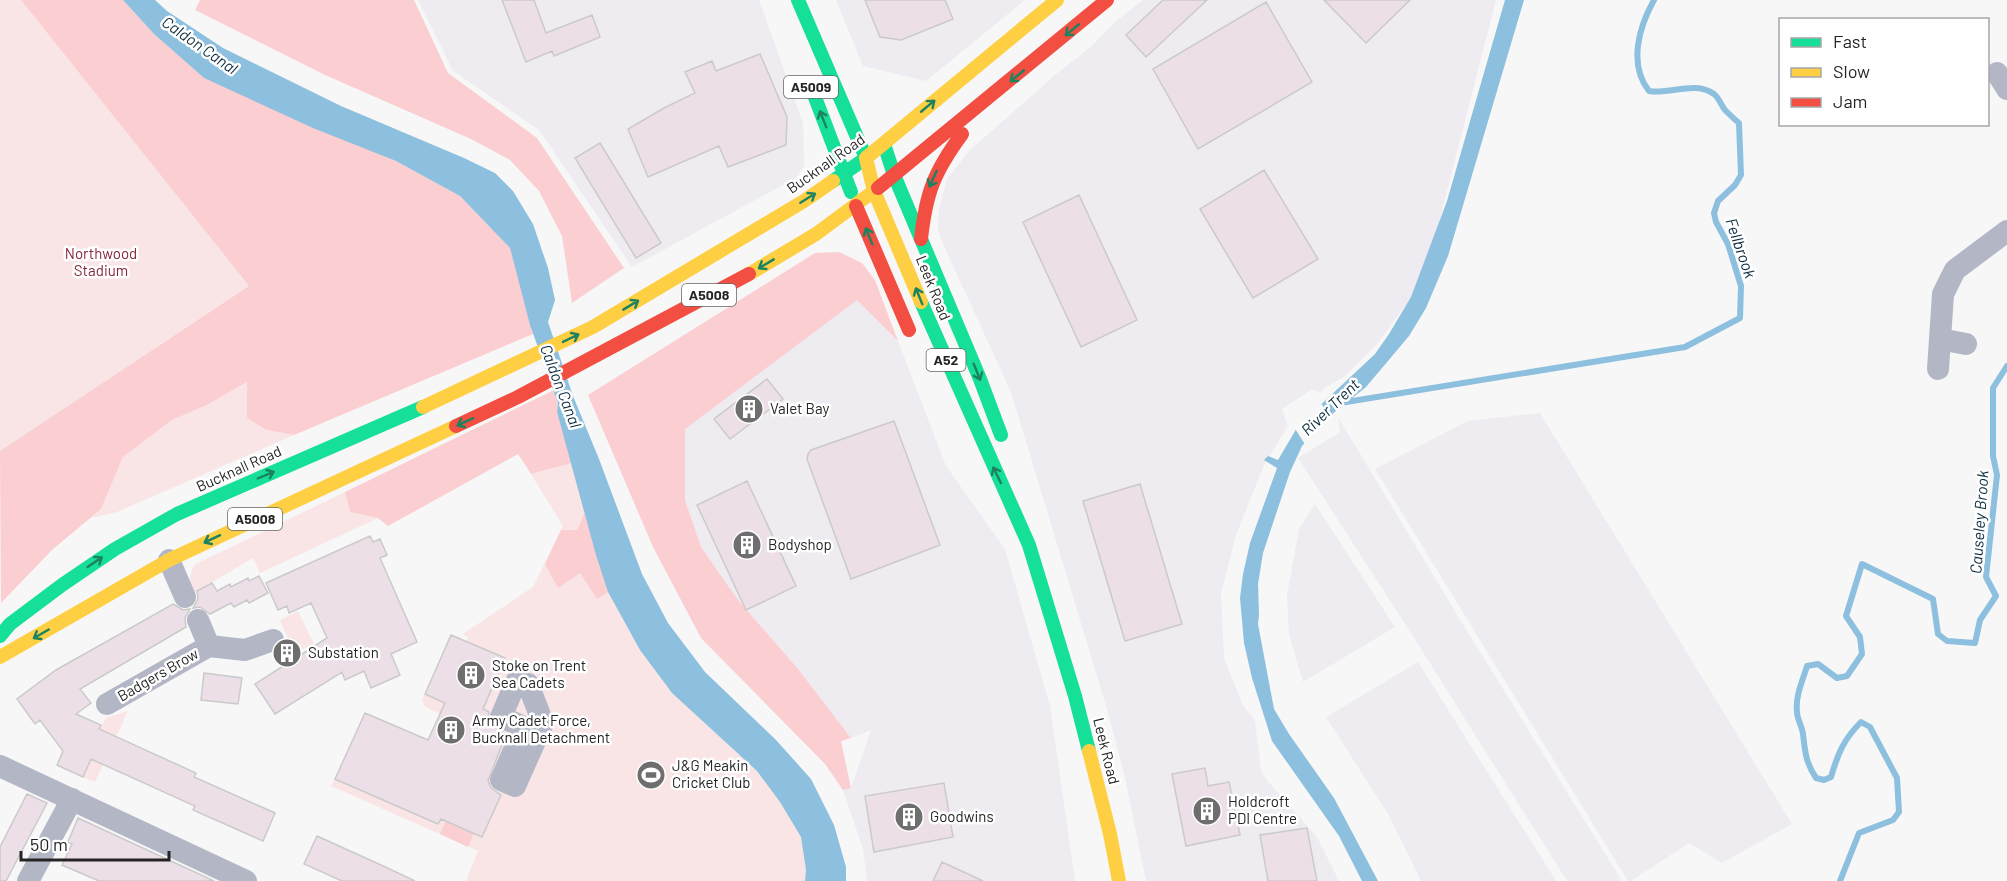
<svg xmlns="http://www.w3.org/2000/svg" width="2007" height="881" font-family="Barlow,sans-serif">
<rect width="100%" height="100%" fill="#f7f7f7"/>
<path fill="#eeebf1" d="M418,0h341l44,123 1,43 -8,12 -164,89 -93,-137 -86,-59z
M836,0h189l-99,81 -63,-15z
M1143,0h353l-58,226 -27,72 -35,47 -31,31 -21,12 -4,5 -8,-4 -30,20 6,17 -24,39 -28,70 -15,59 3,64 19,47 12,16 6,50 6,9 50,57 22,44h-193l-21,-103 -18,-69 -96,-317 -68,-148 -5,-14 1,-21 8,-30 22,-28 86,-76 37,-29 22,-23z
M857,299l41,42 48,125 59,83 45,157 25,175h-208l-4,-32 -20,-59 8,-2 20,-58 -20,8 -53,-69 -60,-69 -37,-53 -16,-47v-72z
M1540,413l252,411 -70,39 -33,-20 -58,38h-3l-253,-412 93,-48z
M1338,417l121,201 163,263h-55l-149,-237 -120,-186 42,-26z
M1315,504l80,123 -92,55 -14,-47 -2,-40 12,-66z
M1418,662l138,219h-135l-33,-67 -62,-97z"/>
<path fill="#f9e4e6" d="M0,0h21l228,286 -249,165z
M248,382l19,48 27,5 -177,77 -26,6 10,-9 22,-52 49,-37 35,-15z
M572,463l24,92 12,37 32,58 32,43 85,78 23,31 21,35 5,33 -1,11h-339l12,-30 -147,-65 4,-7 104,45 28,-66 4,-30 -46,-21 -3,-7 3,-6 55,23 24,-59 -38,-16 2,-4 -5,-4 70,-47 30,-61 -32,-52z
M345,492l5,20 28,6 -118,55 -7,-15 -63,37v-18l4,-12z
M298,611l16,33 -20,9 -14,-33z
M128,711l-33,71 -12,-5 9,-31 14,-28z"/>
<path fill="#fbced2" d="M21,0h102l31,34 50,44 192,83 64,35 50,52 23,86 -239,101 -27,-5 -20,-12v-36l-40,23 -35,15 -49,37 -22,52 -49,41 -51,53 -1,-152 249,-165z
M200,0h214l34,73 89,65 87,130 -52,35 -10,-67 -23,-45 -29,-31 -39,-21 -146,-64 -130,-65z
M839,252l23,11 13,17 23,61 -41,-41 -172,129v71l16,47 37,53 60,69 53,69 -10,3 10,47 -8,2 -18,-26 -124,-126 -48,-91 -65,-152 227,-142z
M554,390l4,13 -1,9 15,51 -41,11 -13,-20 -130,72 -10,-8 -28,-6 -5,-20z
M585,513l23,79 -11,7 -17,-26 -22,15 -13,-24 16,-34h16z
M479,747l-5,86 -6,14 -28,-13z"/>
<path fill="#8dbfde" d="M123,0h32l12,11 56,37 118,58 123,52 31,15 18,18 20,33 15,44 7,32 -7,22 25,74 26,63 43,115 26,49 37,49 71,68 35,39 23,46 12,42v14h-41l1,-11 -5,-33 -21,-35 -23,-31 -85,-78 -32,-43 -32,-58 -12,-37 -39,-143 1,-9 -28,-78 -20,-77 -50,-52 -64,-35 -83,-33 -109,-50 -50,-44z
M1505,0h19l-76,256 -22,52 -17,28 -43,51 -40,32 -24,27 -12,26 -27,81 -5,31 1,31 -1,9 16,85 15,25 45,64 44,83h-16l-23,-45 -67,-95 -20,-63 -8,-35 -4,-45 3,-24 7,-31 27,-75 -13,-8 4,-4 10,4 20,-34 77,-72 14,-20 22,-37 36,-96z"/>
<path fill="#f7f7f7" d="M1319,400l12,19 -25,27 -12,-19z"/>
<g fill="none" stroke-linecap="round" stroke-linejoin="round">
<path stroke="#8dbfde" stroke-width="6" d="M1340,403l345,-56 55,-29 1,-32 -13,-42 -12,-22 -2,-9 4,-12 17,-16 6,-10 -2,-52c-5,-4 -10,-9 -14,-13 -4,-5 -6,-12 -11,-16 -19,-14 -44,1 -65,-3 -21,-27 -10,-64 5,-91
M1840,881l19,-48 34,-13 6,-8 -2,-34 -27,-51 -9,-5c-17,17 -23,31 -30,55l-7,3 -8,-2c-10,-15 -11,-26 -13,-44 -1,-8 -6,-15 -6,-22 -2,-16 6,-32 10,-46l11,-2 19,14 10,-2 15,-22 -2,-17 -14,-21 16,-52 71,35 5,35 9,7 28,2 5,-23 16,-24 -10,-19 11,-102 -4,-19v-68l14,-22"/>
</g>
<path fill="#eddfe8" stroke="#cbcacb" stroke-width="1.5" d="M502,0h32l12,33 46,-18 8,22 -46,19 -2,-5 -26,11z
M865,0h80l8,19 -52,21 -21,-3z
M1163,0h44l-61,57 -20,-22z
M1324,0h86l-44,43z
M1266,2l46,80 -114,67 -45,-80z
M760,54l27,63 -1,28 -58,22 -9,-21 -71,31 -20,-48 36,-21 31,-15 -10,-21 27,-11 4,10z
M600,143l61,100 -25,15 -61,-100z
M1264,170l54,89 -65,39 -53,-89z
M1079,195l58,125 -56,27 -58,-125z
M767,379l16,20 -53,40 -16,-20z
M894,421l46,124 -89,34 -44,-120 1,-5 3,-4z
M747,481l49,105 -50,24 -49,-105z
M1140,484l42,140 -57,17 -42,-140z
M370,536l3,6 7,-3 7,16 -7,3 37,84 -26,12 9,21 -29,13 -7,-17 -19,9 -3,-8 -67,42 -20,-30 72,-46 -16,-35 -22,10 -2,-7 -9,4 -12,-27z
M259,576l9,17 -19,10 -2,-3 -13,7 -3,-4 -21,11 -10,-7 -7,1 5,-9 -1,-8 15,-8 5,8 13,-7 1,3 17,-9 1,3z
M173,604l10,6 7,-1 -5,9 1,9 -106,62 11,14 -15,11 25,11 -2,4 97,44 -2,4 81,36 -12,28 -70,-31 2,-4 -104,-47 -8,18 -26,-12 6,-14 -23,-31 -5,4 -18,-25 39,-29z
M451,635l54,23 -22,51 6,3 -1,7 3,6 15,9 -18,47 3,7 10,7 -19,42 -41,-18 -3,5 -103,-45 30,-66 63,27 17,-37 -20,-9z
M204,673l38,5 -4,26 -37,-4z
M1205,768l3,18 21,-4 11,53 -54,11 -14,-72z
M944,783l9,54 -79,15 -9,-56z
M27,794l20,9 -41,78h-6v-34z
M78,818l136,63h-115l-37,-16 10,-21 -4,-2z
M1307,828l10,53h-49l-8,-46z
M317,836l64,29 34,16h-73l-38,-17z
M942,862l41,19h-50z"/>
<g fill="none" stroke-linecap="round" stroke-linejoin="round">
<path stroke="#b3b7c5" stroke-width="22" d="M1997,73l10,16
M1940,339l26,5
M1938,369l5,-75 12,-24 52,-39
M169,560l16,37
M198,620l11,26
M516,682l12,2 15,39 -28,63 -14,-6 23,-53 -23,-10z
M107,704l102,-58 36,4 28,-10
M0,766l246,115
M28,881l44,-82"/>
<path stroke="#16e098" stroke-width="14" d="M798,0l68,158 -33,23
M813,92l38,100
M884,144l10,31 86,204 21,56
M921,302l108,243 46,151 14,55
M0,636l10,-12 52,-39 53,-36 62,-35 246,-107"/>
<path stroke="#ffcf43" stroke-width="14" d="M749,274l67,-40 58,-43
M921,302l-47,-111 -8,-33 191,-158
M423,407l170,-80 211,-126 29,-20
M0,657l169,-97 287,-134
M1089,751l21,83 9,47"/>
<path stroke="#f24e42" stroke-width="14" d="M878,188l229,-188
M856,206l53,124
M921,239c5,-46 13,-67 41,-105
M456,426l62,-29 231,-123"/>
</g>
<defs><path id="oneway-shaft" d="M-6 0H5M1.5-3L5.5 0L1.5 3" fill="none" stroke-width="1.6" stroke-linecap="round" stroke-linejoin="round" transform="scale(1.5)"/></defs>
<g stroke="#1d825e">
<use href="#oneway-shaft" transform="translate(1072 30) rotate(140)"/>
<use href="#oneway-shaft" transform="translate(1017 76) rotate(140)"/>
<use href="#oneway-shaft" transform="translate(928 106) rotate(-40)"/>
<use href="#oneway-shaft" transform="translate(823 119) rotate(-112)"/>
<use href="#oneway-shaft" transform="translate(933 179) rotate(114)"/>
<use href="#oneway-shaft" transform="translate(808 198) rotate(-32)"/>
<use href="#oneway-shaft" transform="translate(869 236) rotate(-112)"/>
<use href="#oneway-shaft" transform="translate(766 264) rotate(149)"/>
<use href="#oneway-shaft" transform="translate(919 296) rotate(-112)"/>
<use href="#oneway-shaft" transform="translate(631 305) rotate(-31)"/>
<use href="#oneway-shaft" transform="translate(571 338) rotate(-26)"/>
<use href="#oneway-shaft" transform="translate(977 372) rotate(68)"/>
<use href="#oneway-shaft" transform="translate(465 422) rotate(155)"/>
<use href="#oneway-shaft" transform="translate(266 475) rotate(-23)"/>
<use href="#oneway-shaft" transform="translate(997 475) rotate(-116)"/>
<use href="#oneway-shaft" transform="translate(212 539) rotate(155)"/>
<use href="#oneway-shaft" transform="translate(95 562) rotate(-34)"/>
<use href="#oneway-shaft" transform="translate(41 634) rotate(150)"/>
</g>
<defs>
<g id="building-disc" transform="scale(1.5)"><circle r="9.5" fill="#6e6e6e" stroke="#fff"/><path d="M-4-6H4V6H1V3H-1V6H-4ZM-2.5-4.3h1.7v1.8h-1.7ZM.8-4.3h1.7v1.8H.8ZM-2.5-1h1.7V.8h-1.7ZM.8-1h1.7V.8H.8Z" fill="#fff"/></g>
<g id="stadium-disc" transform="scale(1.5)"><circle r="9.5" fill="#6e6e6e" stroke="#fff"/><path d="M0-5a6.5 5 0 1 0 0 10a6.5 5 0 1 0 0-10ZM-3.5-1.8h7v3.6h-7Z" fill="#fff"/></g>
</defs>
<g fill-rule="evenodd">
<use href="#building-disc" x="749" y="409"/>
<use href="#building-disc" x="747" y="545"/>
<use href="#building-disc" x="287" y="653"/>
<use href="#building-disc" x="471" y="675"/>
<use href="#building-disc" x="451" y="730"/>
<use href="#stadium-disc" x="651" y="775"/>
<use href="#building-disc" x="1207" y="811"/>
<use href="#building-disc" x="909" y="817"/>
</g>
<g text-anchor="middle" stroke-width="5" stroke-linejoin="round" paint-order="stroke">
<g fill="#fff" stroke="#666" stroke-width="1.5">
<rect x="784" y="76" width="54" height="22" rx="4.5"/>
<rect x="682" y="284" width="54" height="22" rx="4.5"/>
<rect x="926.5" y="349" width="39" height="22" rx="4.5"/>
<rect x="228" y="508" width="54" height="22" rx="4.5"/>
</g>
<g font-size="14" font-weight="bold" fill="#242425">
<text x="811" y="92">A5009</text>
<text x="709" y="300">A5008</text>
<text x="946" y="365">A52</text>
<text x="255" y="524">A5008</text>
</g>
<g font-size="15" fill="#242425" stroke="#fff">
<text transform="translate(826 164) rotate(-35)" y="5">Bucknall Road</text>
<text transform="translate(933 288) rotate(68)" y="5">Leek Road</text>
<text transform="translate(239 469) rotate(-24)" y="5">Bucknall Road</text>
<text transform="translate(158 675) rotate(-30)" y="5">Badgers Brow</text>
<text transform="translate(1106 751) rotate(76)" y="5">Leek Road</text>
</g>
<g font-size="15" fill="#852739" stroke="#fff">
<text x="101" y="259">Northwood<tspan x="101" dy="17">Stadium</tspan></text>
</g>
<g font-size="15" fill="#242425" stroke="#fff" text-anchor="start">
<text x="770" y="414">Valet Bay</text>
<text x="768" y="550">Bodyshop</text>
<text x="308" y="658">Substation</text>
<text x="492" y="671">Stoke on Trent<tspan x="492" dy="17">Sea Cadets</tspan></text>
<text x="472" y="726">Army Cadet Force,<tspan x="472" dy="17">Bucknall Detachment</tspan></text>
<text x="672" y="771">J&amp;G Meakin<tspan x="672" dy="17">Cricket Club</tspan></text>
<text x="1228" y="807">Holdcroft<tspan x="1228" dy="17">PDI Centre</tspan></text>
<text x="930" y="822">Goodwins</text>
</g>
<g font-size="16" font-style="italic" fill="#0e2e41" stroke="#fff">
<text transform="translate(200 45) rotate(35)" y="6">Caldon Canal</text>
<text transform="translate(1741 248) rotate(71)" y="6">Fellbrook</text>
<text transform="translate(561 386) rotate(69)" y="6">Caldon Canal</text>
<text transform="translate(1330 407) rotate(-44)" y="6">River Trent</text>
<text transform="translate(1979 522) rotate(-86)" y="6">Causeley Brook</text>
</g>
</g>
<rect x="1779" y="18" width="210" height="108" fill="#ffffff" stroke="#a7a7a8" stroke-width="1.5"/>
<rect x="1791" y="38" width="30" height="9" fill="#16e098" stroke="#a7a7a8" stroke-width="1.5"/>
<text x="1833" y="48" font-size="18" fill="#242425">Fast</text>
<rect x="1791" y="68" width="30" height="9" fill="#ffcf43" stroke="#a7a7a8" stroke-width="1.5"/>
<text x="1833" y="78" font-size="18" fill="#242425">Slow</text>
<rect x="1791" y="98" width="30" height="9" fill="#f24e42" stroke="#a7a7a8" stroke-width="1.5"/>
<text x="1833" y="108" font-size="18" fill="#242425">Jam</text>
<path d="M21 851v9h148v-9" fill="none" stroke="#242425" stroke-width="3"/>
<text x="30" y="851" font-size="18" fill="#242425" stroke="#ffffff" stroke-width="4.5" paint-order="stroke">50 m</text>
</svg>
